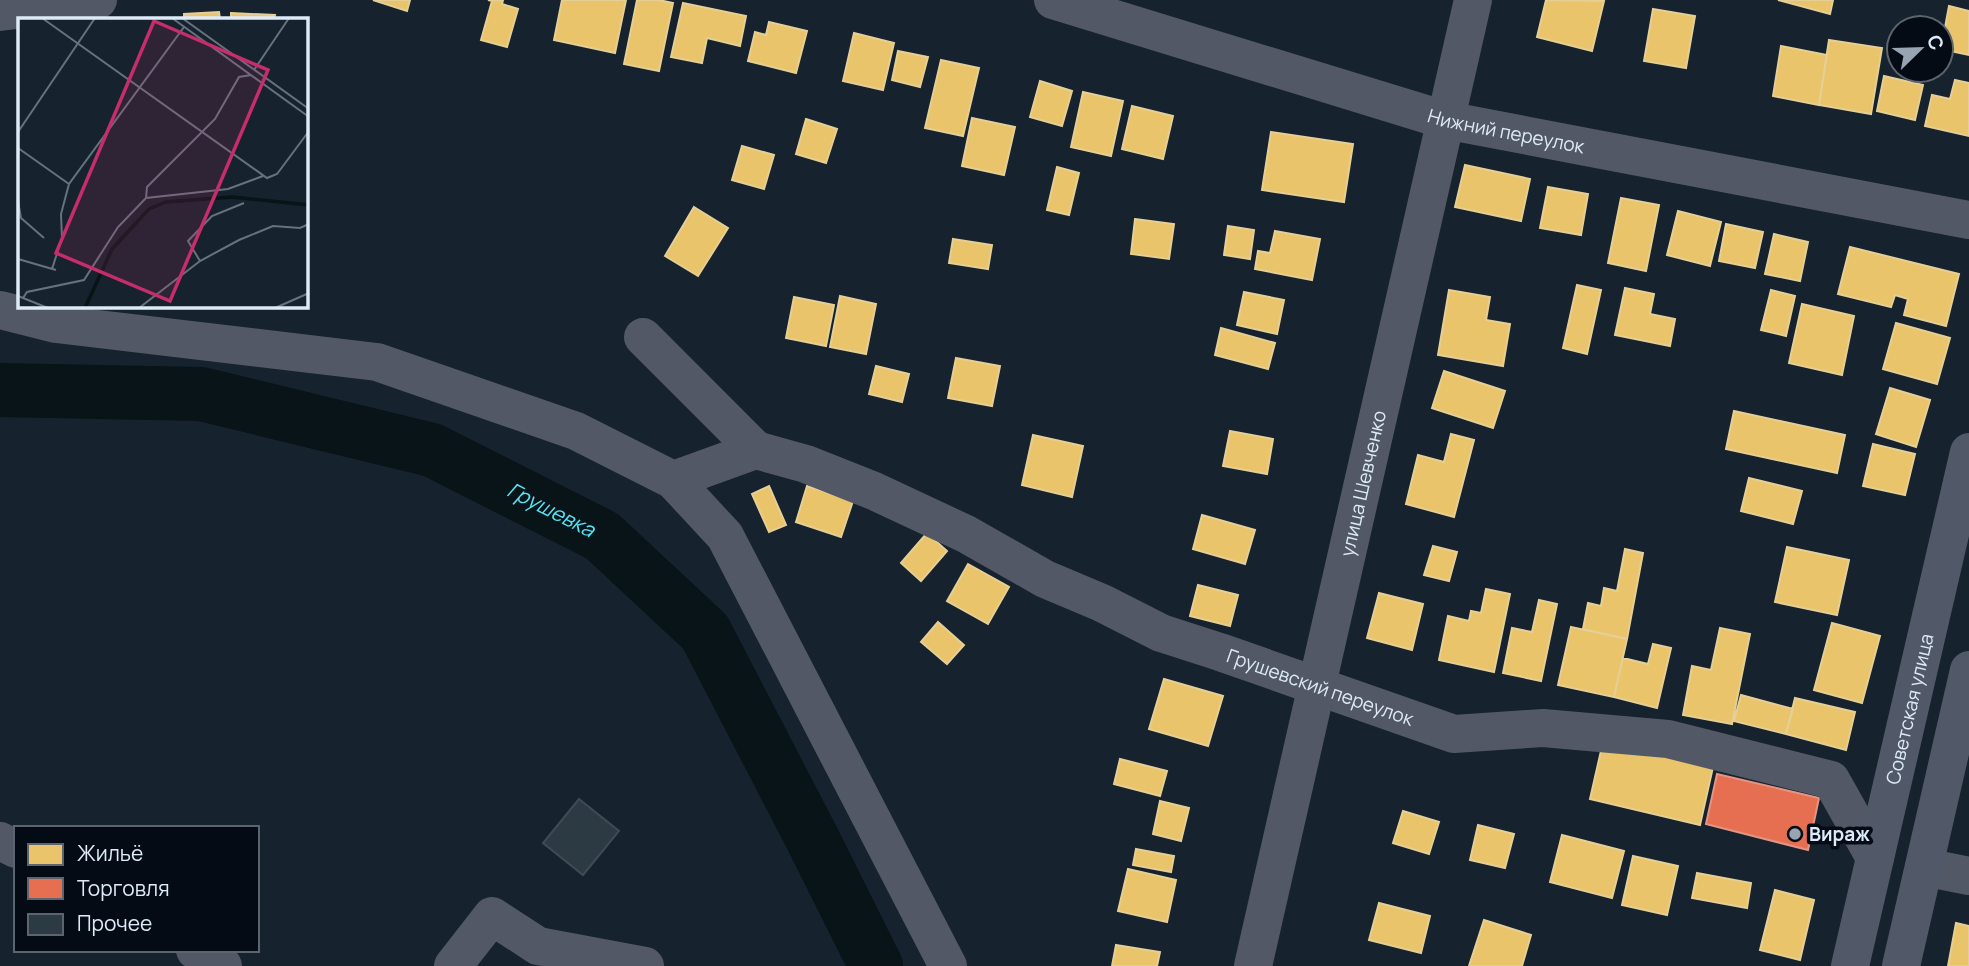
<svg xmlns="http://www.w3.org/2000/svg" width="1969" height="966" font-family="Manrope,sans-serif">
<rect width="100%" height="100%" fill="#16222d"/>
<path fill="#e9c46a" stroke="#e5cf95" stroke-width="2" d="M373,0h37l-3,11z
M488,0h15l-1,4 16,5 -11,38 -26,-7 11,-39z
M562,0h64l-11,53 -61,-13z
M637,0h22l14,3 -14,68 -35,-7z
M1546,0l58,1 -12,50 -55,-14z
M1778,0h55l-3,14z
M683,3l63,13 -6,30 -33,-8 -5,25 -31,-6z
M1949,6l20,5v44l-28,-6z
M1653,9l42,7 -9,52 -42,-7z
M219,12l1,7h-36v-5z
M231,13l44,2 -1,4h-43z
M769,22l38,9 -11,42 -48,-12 7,-29 11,3z
M854,33l40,10 -11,47 -40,-9z
M1829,40l53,8 -11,66 -52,-9z
M1781,46l46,9 -8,50 -46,-9z
M898,51l30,6 -8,30 -28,-7z
M941,60l38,8 -16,68 -38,-8z
M1884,76l39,9 -8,35 -38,-9z
M1955,80l14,3v53l-44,-10 7,-31 18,4z
M1040,81l32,10 -10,35 -32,-9z
M1083,92l40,9 -12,55 -40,-9z
M1132,106l41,10 -10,43 -41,-10z
M972,118l43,9 -11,48 -42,-9z
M806,119l31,10 -11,34 -30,-9z
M1271,132l82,12 -9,58 -82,-12z
M742,146l32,9 -10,34 -32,-9z
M1465,165l65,14 -9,42 -66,-14z
M1057,167l22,6 -10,42 -22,-5z
M1548,187l40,7 -7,41 -41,-7z
M1621,198l38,7 -13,66 -38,-8z
M694,207l34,21 -30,48 -33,-20z
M1678,211l43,11 -11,44 -43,-11z
M1135,219l39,5 -5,35 -38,-5z
M1726,224l37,8 -8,36 -36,-7z
M1228,226l26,4 -4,29 -26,-4z
M1275,231l45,8 -8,41 -57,-11 3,-18 12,2z
M1774,234l34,8 -8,39 -35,-7z
M953,239l39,6 -4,24 -39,-6z
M1850,247l109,27 -13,52 -42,-11 4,-16 -13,-4 -4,12 -53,-13z
M1577,285l24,5 -14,64 -24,-6z
M1625,288l29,6 -4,20 25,5 -5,27 -55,-11z
M1449,290l41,7 -4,23 24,4 -7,42 -65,-11z
M1771,290l24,6 -9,40 -25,-6z
M1244,292l40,8 -7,34 -40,-9z
M840,296l36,8 -10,50 -36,-7z
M794,297l40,8 -8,41 -40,-8z
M1802,304l52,12 -12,59 -53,-12z
M1896,323l54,15 -13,46 -54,-15z
M1221,328l54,15 -7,26 -53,-14z
M956,358l44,8 -8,40 -44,-8z
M876,366l33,8 -7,28 -33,-8z
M1444,371l61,20 -12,37 -61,-20z
M1890,388l40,12 -14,47 -40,-13z
M1734,411l111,24 -8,38 -111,-24z
M1230,431l43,8 -6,35 -44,-8z
M1451,434l23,6 -20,77 -48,-13 12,-49 26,7z
M1033,435l50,11 -11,51 -50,-12z
M1873,444l42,10 -10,41 -42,-9z
M1749,478l53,13 -9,33 -52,-13z
M769,486l17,39 -17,7 -17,-38z
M807,486l46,15 -12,36 -45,-15z
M1202,515l53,15 -10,34 -52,-15z
M927,533l20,18 -26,30 -20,-18z
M1433,546l24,6 -8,29 -25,-6z
M1787,547l62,13 -12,55 -62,-13z
M1625,549l18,4 -16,86 -44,-10 5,-26 13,3 3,-18 13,3z
M968,564l41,23 -21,37 -41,-23z
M1198,585l40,10 -8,31 -40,-10z
M1486,589l24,5 -16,78 -55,-12 9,-44 21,5 2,-10 10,2z
M1379,593l44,11 -11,46 -45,-12z
M1539,600l18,4 -16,77 -38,-8 9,-45 20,4z
M938,622l26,23 -17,19 -26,-22z
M1832,623l48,13 -18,67 -48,-13z
M1571,627l56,12 -13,58 -56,-12z
M1720,628l30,6 -18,90 -49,-9 9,-49 19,4z
M1653,644l18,4 -14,60 -43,-11 9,-39 25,6z
M1164,679l59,17 -15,50 -59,-17z
M1741,695l52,14 -7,25 -52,-13z
M1795,698l60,14 -9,38 -60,-16z
M1603,742l110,25 -13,58 -110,-26z
M1120,759l47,12 -7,25 -46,-12z
M1160,801l29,7 -8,33 -28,-7z
M1403,811l36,11 -10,32 -36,-11z
M1478,825l36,9 -9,34 -35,-8z
M1562,835l62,16 -12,47 -62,-16z
M1136,849l38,7 -3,16 -38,-7z
M1633,856l45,10 -11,49 -45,-10z
M1128,869l48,11 -9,42 -49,-11z
M1697,873l54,10 -4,25 -55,-10z
M1775,890l39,10 -14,60 -40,-10z
M1379,903l51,13 -9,37 -52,-13z
M1484,920l47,15 -9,31h-53z
M1956,923l13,3v40h-21z
M1116,945l44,7 -3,14h-45z"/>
<path fill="#e76f51" stroke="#e49483" stroke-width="2" d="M1717,774l102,24 -11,52 -102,-26z"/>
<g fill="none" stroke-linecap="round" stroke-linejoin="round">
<path stroke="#081417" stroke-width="54" id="s1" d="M0,390l201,4 231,56 170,86 103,96 107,206 64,128"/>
</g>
<path fill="#2c3a43" stroke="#3f4b54" stroke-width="2" d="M579,799l40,32 -36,44 -40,-32z"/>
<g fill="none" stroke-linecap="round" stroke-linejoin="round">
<g stroke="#525866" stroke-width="38">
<path id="s2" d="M1053,0l392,120 524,100"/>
<path d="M0,12l98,-12"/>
<path d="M0,310l56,14 321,38 199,69 97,49 52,56 223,430"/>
<path d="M643,337l113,113"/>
<path id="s3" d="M673,480l83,-30 50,14 68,27 92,43 79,45 57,24 59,30 59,19 234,82 89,-6 125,11 163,41 44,78"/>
<path d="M0,841l16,8"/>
<path d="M1924,867l45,9"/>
<path d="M195,950l28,16"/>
<path d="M453,966l39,-50 46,30 107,20"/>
<path id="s4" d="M1253,966l220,-966"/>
</g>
<g stroke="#515969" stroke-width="38">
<path id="s5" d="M1850,966l119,-514"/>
<path d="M1901,966l68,-296"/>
</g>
</g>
<circle fill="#97a4b1" stroke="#040b14" stroke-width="2.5" cx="1795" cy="834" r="7"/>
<g text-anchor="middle" stroke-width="7" stroke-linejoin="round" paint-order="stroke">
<g font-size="19" fill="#ddeaf8" stroke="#040b14">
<text dy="7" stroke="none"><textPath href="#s2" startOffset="472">Нижний переулок</textPath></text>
<text dy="7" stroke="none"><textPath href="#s4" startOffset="495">улица Шевченко</textPath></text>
<text dy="7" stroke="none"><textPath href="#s3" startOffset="702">Грушевский переулок</textPath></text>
<text dy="7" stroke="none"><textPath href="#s5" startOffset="264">Советская улица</textPath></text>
</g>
<g font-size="19" font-weight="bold" fill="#ddeaf8" stroke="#040b14" text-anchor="start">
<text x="1809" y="841">Вираж</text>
</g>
<g font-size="21" font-style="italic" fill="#56e4f5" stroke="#040b14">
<text dy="7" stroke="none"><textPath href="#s1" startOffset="572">Грушевка</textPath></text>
</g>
</g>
<g transform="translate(18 18)">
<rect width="290" height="290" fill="#16222d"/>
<path fill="none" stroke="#081417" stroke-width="3.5" d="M67,290l27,-59 37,-40 17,-7 66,-5 77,8"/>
<path fill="none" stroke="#66727e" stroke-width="2" d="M24,0l225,160 10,-4 32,-43M154,0l137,99M164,0l127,91M236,52l35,-52M0,114l77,-114M0,130l51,36M128,180l1,-11 68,-68 24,-42 12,-2M0,183l3,17 23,20M0,241l38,11M182,243l-12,-20 24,-25 32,-13M34,251l10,-31 -1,-24 8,-30 115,-157M0,278l30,12M5,280l4,-6 57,-12 34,-53 28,-29 82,-9 35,-13M121,290l61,-47 39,-21 34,-14 27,2 9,-4M257,290l34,-15"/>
<path fill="#c52d6b" fill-opacity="0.15" stroke="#c52d6b" stroke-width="3.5" d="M136,3l114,49 -98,231 -114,-48z"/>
<rect width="290" height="290" fill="none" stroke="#ddeaf8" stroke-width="3.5"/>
</g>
<rect x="14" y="826" width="245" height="126" fill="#040b14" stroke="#5b646f" stroke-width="2"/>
<rect x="28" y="844" width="35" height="21" fill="#e9c46a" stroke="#5b646f" stroke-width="2"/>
<text x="77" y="861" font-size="21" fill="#ddeaf8">Жильё</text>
<rect x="28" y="878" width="35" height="21" fill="#e76f51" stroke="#5b646f" stroke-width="2"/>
<text x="77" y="896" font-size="21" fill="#ddeaf8">Торговля</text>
<rect x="28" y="914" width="35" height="21" fill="#2c3a43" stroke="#5b646f" stroke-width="2"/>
<text x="77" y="931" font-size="21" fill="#ddeaf8">Прочее</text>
<g transform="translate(1920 49) rotate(67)"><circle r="33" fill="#040b14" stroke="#5b646f" stroke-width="2"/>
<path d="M0-5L12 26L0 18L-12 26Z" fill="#97a4b1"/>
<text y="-10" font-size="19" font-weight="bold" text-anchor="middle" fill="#ddeaf8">С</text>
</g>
</svg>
